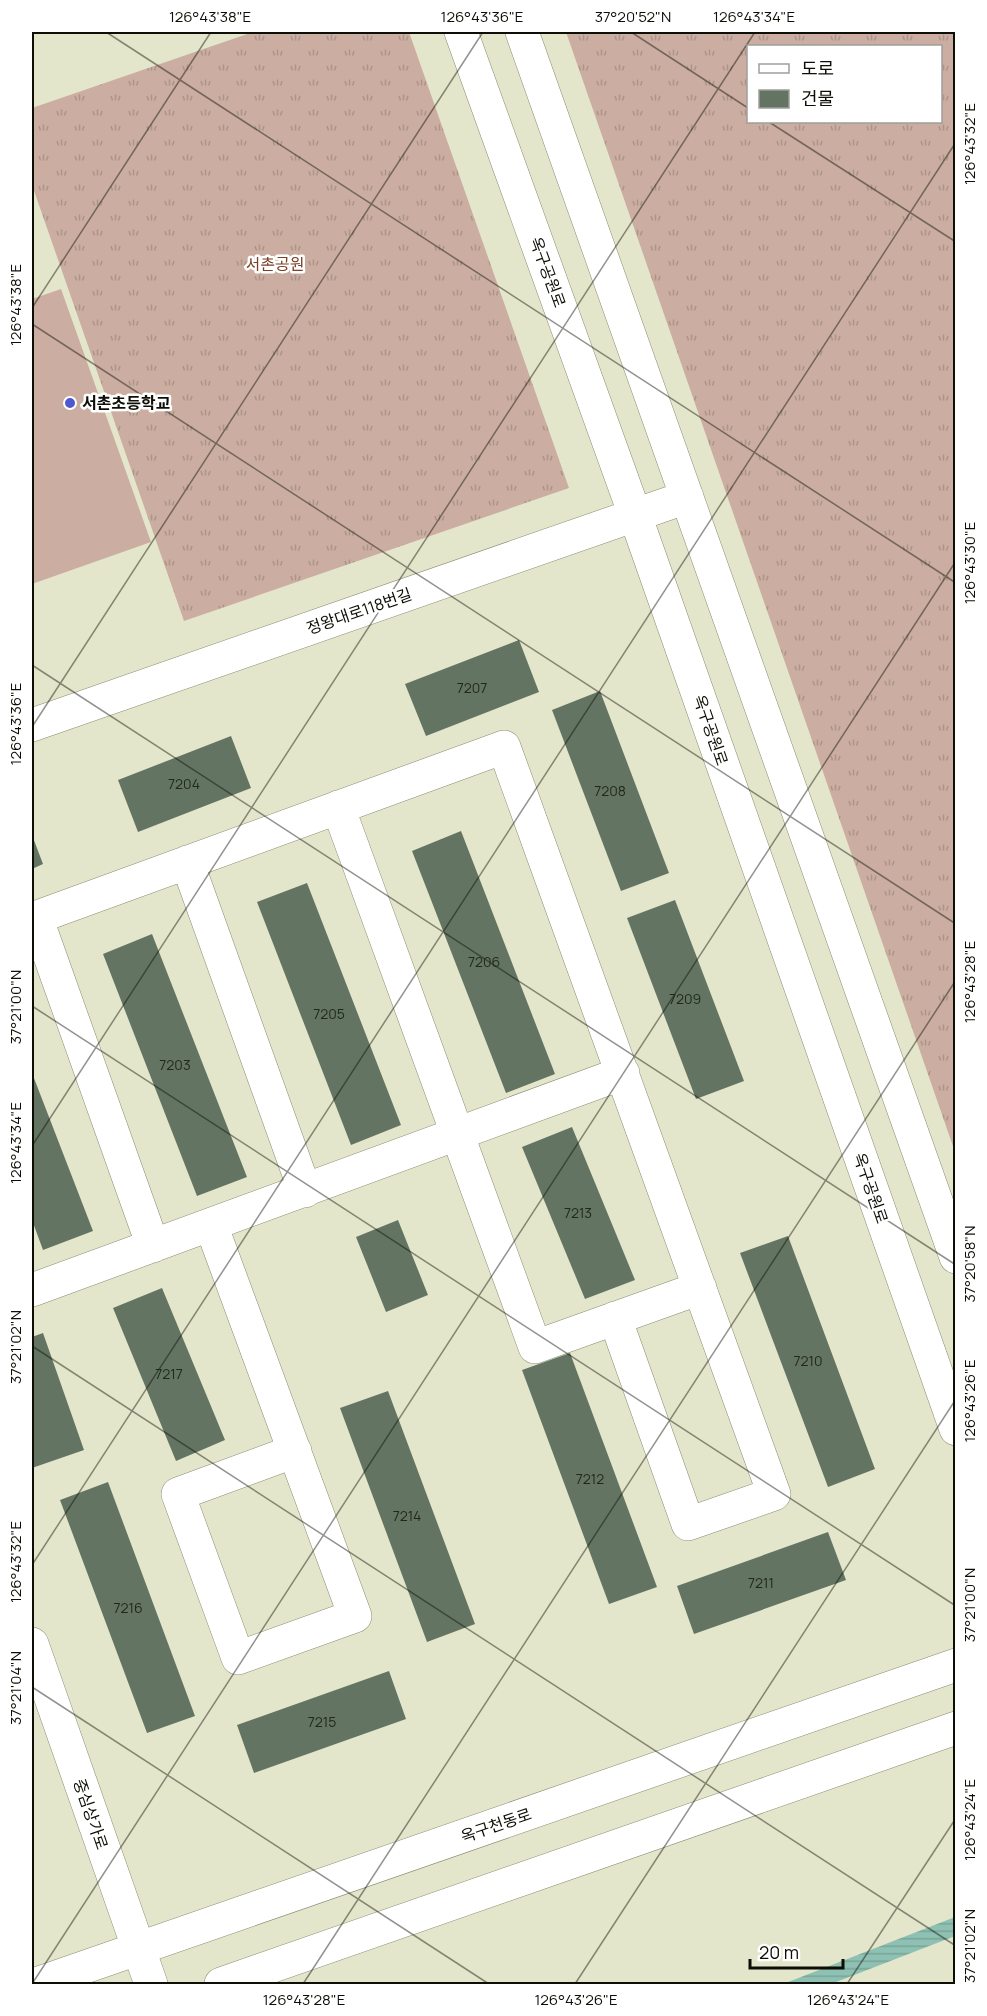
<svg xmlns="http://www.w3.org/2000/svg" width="987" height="2016" font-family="Manrope,'Noto Sans KR',sans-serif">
<defs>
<pattern id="grass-tufts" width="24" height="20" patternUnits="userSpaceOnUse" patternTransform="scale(1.5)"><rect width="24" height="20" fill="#cbaea1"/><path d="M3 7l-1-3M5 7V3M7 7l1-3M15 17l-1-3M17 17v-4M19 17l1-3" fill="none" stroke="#ad9489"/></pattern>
<pattern id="water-rules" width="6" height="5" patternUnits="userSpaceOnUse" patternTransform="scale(1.5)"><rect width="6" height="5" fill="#8ec1b3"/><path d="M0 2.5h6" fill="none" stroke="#79a598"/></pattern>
</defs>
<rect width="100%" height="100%" fill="#e4e6cb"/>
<path fill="url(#grass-tufts)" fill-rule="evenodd" d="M253,32h156l160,456 -385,133 -152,-436v-77z
M566,32h389v1120zM748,46h192v76h-192z"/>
<path fill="#cbaea1" d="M61,289l90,253 -119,42v-285z"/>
<path fill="url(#water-rules)" d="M955,1917v19l-124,48h-48z"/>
<path fill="#637562" d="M519,640l20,52 -113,44 -21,-52z
M600,691l69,182 -48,18 -69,-181z
M231,736l20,52 -113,44 -20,-52z
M461,831l94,243 -49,19 -94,-242z
M32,835l11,29 -11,5z
M307,883l94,242 -50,20 -94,-243z
M675,900l69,181 -48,18 -69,-181z
M152,934l95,243 -50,19 -94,-242z
M32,1073l61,158 -50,19 -11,-30z
M572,1127l63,153 -50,19 -63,-152z
M398,1220l30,75 -42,17 -30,-75z
M788,1236l87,233 -47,18 -88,-234z
M162,1288l63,152 -49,21 -63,-153z
M43,1333l41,117 -52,18v-131z
M570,1353l87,234 -48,17 -87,-234z
M388,1391l87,233 -48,18 -87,-234z
M108,1482l87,234 -48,17 -87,-233z
M828,1532l18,48 -152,54 -17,-48z
M389,1671l17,48 -152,54 -17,-48z"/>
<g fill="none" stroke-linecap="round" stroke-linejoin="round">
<g stroke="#8b8c73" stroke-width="34">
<path id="minor" d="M461,32l174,483 321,914
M522,32l434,1225
M32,725l655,-228
M338,807l197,540 165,-59
M187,862l118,329
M36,917l117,329
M32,919l472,-172 270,747 -86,30 -73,-206
M211,1225l144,391 -117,42 -60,-164 117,-43
M32,1290l591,-217
M32,1644l119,340
M36,1984l920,-319
M221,1984l735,-256"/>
</g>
<use href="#minor" stroke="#fff" stroke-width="33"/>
</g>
<path fill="none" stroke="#0d0e05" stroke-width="1.5" stroke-opacity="0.45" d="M106,32l850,551M631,32l117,76M769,122l187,120M32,308l179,-276M32,324l924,600M32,665l924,600M32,727l451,-695M32,1006l924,600M32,1146l723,-1114M32,1346l924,600M32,1565l924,-1423M32,1687l457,297M32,1984l924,-1423M303,1984l653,-1004M575,1984l381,-585M847,1984l109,-166"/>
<circle fill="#4e57cd" stroke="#fff" stroke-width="2" cx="70" cy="403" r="6"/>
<g text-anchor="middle" stroke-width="5" stroke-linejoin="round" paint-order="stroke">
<g font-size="14" fill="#22281c">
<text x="472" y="693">7207</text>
<text x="184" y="789">7204</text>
<text x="610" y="796">7208</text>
<text x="484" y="967">7206</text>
<text x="685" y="1004">7209</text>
<text x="329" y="1019">7205</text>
<text x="175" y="1070">7203</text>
<text x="578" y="1218">7213</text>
<text x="808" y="1366">7210</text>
<text x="169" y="1379">7217</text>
<text x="590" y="1484">7212</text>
<text x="407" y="1521">7214</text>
<text x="761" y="1588">7211</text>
<text x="128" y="1613">7216</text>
<text x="322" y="1727">7215</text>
</g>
<g font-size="16" fill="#784025" stroke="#fff">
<text x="275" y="270">서촌공원</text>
</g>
<g font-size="16" fill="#0d0e05" stroke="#fff">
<text transform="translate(548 272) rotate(70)" y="6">옥구공원로</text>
<text transform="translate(359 611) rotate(-19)" y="6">정왕대로118번길</text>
<text transform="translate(711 730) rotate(71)" y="6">옥구공원로</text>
<text transform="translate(871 1188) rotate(71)" y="6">옥구공원로</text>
<text transform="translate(91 1814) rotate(71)" y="6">중심상가로</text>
<text transform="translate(496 1825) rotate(-19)" y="6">옥구천동로</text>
</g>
<g font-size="16" font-weight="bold" fill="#0d0e05" stroke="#fff" text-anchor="start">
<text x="82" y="409">서촌초등학교</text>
</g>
</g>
<rect width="987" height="2016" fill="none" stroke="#ffffff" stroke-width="66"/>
<rect x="747" y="45" width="195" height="78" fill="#ffffff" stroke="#9e9f9b" stroke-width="1.5"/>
<rect x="759" y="64" width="30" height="9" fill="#ffffff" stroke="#9e9f9b" stroke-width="1.5"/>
<text x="801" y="75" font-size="18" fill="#0d0e05">도로</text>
<rect x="759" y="90" width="30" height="18" fill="#637562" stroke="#9e9f9b" stroke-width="1.5"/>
<text x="801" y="105" font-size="18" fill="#0d0e05">건물</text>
<path d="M750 1959v9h93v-9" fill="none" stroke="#0d0e05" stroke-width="3"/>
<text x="759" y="1959" font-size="18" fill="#0d0e05" stroke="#ffffff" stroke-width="4.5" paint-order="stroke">20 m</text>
<rect x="33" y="33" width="921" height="1950" fill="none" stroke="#0d0e05" stroke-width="2"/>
<g font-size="15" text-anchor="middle" fill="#0d0e05">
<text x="210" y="22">126°43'38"E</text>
<text x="482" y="22">126°43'36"E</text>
<text x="633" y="22">37°20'52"N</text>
<text x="754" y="22">126°43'34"E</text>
<text transform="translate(970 144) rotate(-90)" y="5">126°43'32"E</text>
<text transform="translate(16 305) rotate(-90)" y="5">126°43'38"E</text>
<text transform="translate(970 563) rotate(-90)" y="5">126°43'30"E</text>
<text transform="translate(16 724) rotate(-90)" y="5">126°43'36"E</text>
<text transform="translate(970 982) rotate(-90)" y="5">126°43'28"E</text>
<text transform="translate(16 1007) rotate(-90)" y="5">37°21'00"N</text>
<text transform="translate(16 1143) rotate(-90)" y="5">126°43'34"E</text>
<text transform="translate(970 1264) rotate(-90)" y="5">37°20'58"N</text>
<text transform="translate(16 1347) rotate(-90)" y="5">37°21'02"N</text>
<text transform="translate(970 1401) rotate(-90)" y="5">126°43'26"E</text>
<text transform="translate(16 1562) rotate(-90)" y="5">126°43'32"E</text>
<text transform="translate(970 1605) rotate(-90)" y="5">37°21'00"N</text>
<text transform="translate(16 1688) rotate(-90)" y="5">37°21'04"N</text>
<text transform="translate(970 1820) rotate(-90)" y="5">126°43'24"E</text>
<text transform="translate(970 1946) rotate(-90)" y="5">37°21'02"N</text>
<text x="304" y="2005">126°43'28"E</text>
<text x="576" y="2005">126°43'26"E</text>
<text x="848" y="2005">126°43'24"E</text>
</g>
</svg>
